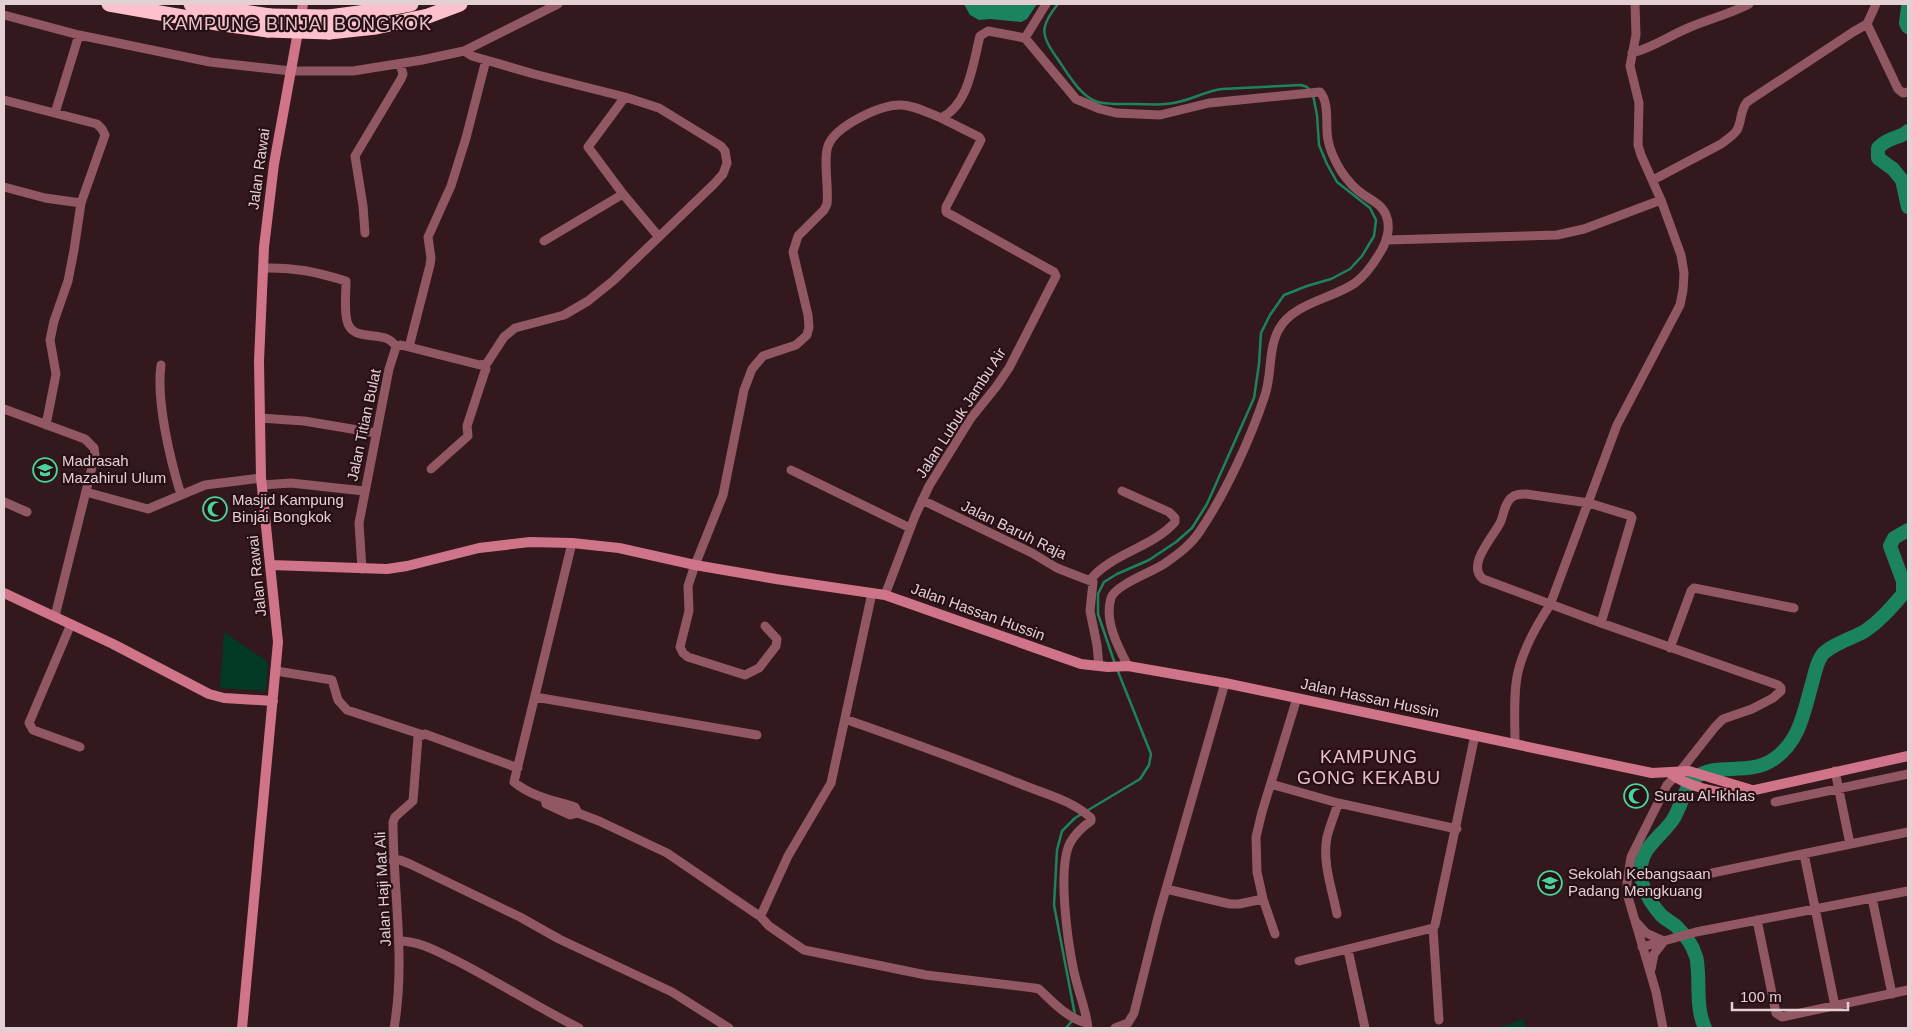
<svg xmlns="http://www.w3.org/2000/svg" width="1912" height="1032" font-family="Helvetica,sans-serif">
<rect width="100%" height="100%" fill="#33181e"/>
<path fill="#033a26" d="M224,632l44,30 -2,29 -46,-3z
M1523,1019l4,9h-30z"/>
<path fill="#1b845e" d="M964,4h73l-10,15 -6,3 -31,-3 -11,1 -9,-5z"/>
<g fill="none" stroke-linecap="round" stroke-linejoin="round">
<path stroke="#1b845e" stroke-width="2.5" d="M1058,4c-18,22 -18,31 -1,54 10,14 23,39 41,44 12,3 26,2 38,2 14,0 29,2 42,-2 15,-3 28,-11 44,-13l79,-4 6,2 3,4
M1115,664l-17,-50v-20l6,-12 13,-8 32,-14 27,-18 16,-14 15,-24 47,-106 5,-34 2,-31 9,-18 14,-20 23,-9 24,-7 19,-10 12,-13 12,-20 2,-16 -6,-12 -33,-26 -10,-18 -8,-19 -2,-30 -4,-20
M1075,1015l-21,-110 3,-55 5,-19 13,-13 65,-39 9,-14 2,-11 -34,-85
M1066,1028l7,-8"/>
<path stroke="#1b845e" stroke-width="14" d="M1908,7l-2,16 2,4
M1908,131c-8,8 -19,5 -30,17v10l15,11 9,11 6,27
M1705,1028c-8,-17 -6,-37 -7,-56 -1,-6 0,-13 -3,-18 -3,-11 -11,-20 -19,-28 -5,-4 -11,-7 -15,-11 -15,-17 -27,-40 -16,-62 7,-12 19,-21 27,-32 8,-11 13,-35 23,-43 21,-17 53,-1 79,-19 27,-19 30,-49 39,-79 2,-8 4,-18 9,-25 8,-10 31,-17 43,-24 15,-10 26,-23 38,-37v-13l-13,-35 4,-8 14,-8"/>
<path stroke="#915863" stroke-width="9" d="M4,15l75,20 131,27 81,9h62l69,-11 42,-9 94,-47
M1867,24l31,65 5,4 5,-1
M1025,38l21,-34
M1632,53c20,-5 37,-17 56,-25 21,-9 42,-14 61,-24
M625,97l-37,50 35,47 36,43
M4,100l93,24 5,5 3,6 -24,68 -7,47 -6,31 -14,40 -4,19 6,34 -10,51
M55,113l24,-78
M1653,180l68,-36c5,-4 12,-8 16,-14 5,-9 3,-20 10,-28l106,-70 14,-8 9,-20
M4,187l41,11 36,5
M365,233l-2,-27 -8,-50 46,-77 2,-5 -3,-10
M1387,240l170,-5 27,-6 77,-29
M544,241l79,-47
M263,268c32,-1 53,4 83,13 0,13 -2,28 1,40 6,24 39,6 49,26
M396,347l5,-2 79,20 7,-2 17,-26 11,-9 49,-13 24,-14 26,-21 100,-96 9,-10 4,-11 -2,-12 -4,-5 -62,-38 -34,-11 -91,-23 -62,-18 -8,-5
M409,347l21,-82 1,-7 -3,-21 23,-51 15,-48 20,-78
M161,365c-5,36 9,94 20,130
M4,409l81,30 9,9 1,7 -40,161
M260,418l44,3 72,12
M431,469l37,-33 -1,-10 17,-52 2,-5 -2,-4
M791,470l119,58
M262,485l29,-2 73,8
M86,492l62,17 57,-24 56,-7
M922,500l110,53 25,15 36,14 -3,29 7,34 2,21
M4,502l23,10
M572,543l-58,239c18,15 39,18 61,25l3,6 21,8 68,32 91,62 4,-2 26,-57 43,-73 41,-190
M362,569l-3,-46 30,-154 7,-22
M1090,580c22,-27 62,-32 85,-58v-4l-6,-6 -47,-21
M885,595l30,-79 14,-30 42,-68 25,-31 13,-19 47,-92 -2,-4 -108,-60v-5l35,-67 -2,-3 -38,-19
M1601,623l31,-105 -1,-2 -42,-13 -63,-9c-5,0 -11,0 -15,4 -7,6 -7,17 -11,25 -7,14 -34,42 -17,56l118,44 177,62 3,3v3l-8,7 -21,11 -29,10 -8,8 -34,43 -14,15 -36,72 -4,25 1,15 28,95 7,36
M71,624l-42,99 4,7 47,17
M765,626l12,13 -1,7 -17,22 -14,7 -57,-18 -5,-4 -3,-6 9,-36 -1,-25 7,-21 28,-70 21,-105 8,-21 11,-13 33,-11 11,-10 2,-8 -1,-12 -15,-63 5,-16 26,-26 3,-6c2,-16 -4,-45 1,-58 7,-20 52,-41 72,-41 14,0 28,8 41,13 28,-13 32,-55 39,-82l8,-5 37,7 51,61 24,10 16,4 44,2 49,-12 111,-11c10,11 5,34 8,48 2,11 7,21 13,31 6,9 14,18 23,24 9,6 18,10 22,20 5,12 1,26 -5,36 -7,12 -15,24 -26,32 -23,16 -62,20 -76,46 -11,19 -7,46 -14,66 -14,43 -40,99 -65,136 -9,14 -23,24 -36,33 -12,8 -49,21 -53,34 -7,23 7,49 17,68
M1670,648l21,-57 3,-3 100,20
M276,671l56,9 6,20 9,10 73,24
M535,697l222,38
M845,719c59,21 119,42 178,66 23,9 50,16 68,33v3c-9,6 -16,13 -21,22 -13,26 -2,101 4,129 4,19 12,37 14,56
M1515,743c0,-23 -2,-49 3,-71 6,-25 18,-46 32,-67l67,-180 63,-120 3,-15 1,-17 -3,-18 -20,-55 -20,-45 -3,-10 1,-42 -9,-37 6,-31 -1,-31
M1835,771l15,73
M1271,784l67,19 119,26
M545,799l1,5 24,11 8,-2
M1775,802l133,-28
M1804,854l31,152
M393,861l7,-1 10,4 110,53 39,22 113,53 57,36
M1712,873l196,-41
M1166,889l64,15h9l24,-5
M1872,898l20,96
M1337,914c-5,-25 -15,-52 -10,-77 3,-12 8,-23 11,-34
M759,915l10,11 35,24 122,25 108,13 5,1c14,13 29,30 48,34
M1757,920l19,93 6,4 126,-27
M1636,922l10,11 18,8
M1275,934l-12,-35 -6,-27 -1,-35 6,-25 35,-114
M399,941c21,0 39,11 58,20 41,21 80,46 122,67
M1642,947l54,-15 212,-41
M1348,950l17,78
M1299,961l134,-33
M1651,969l3,-15 10,-13
M1439,1020l-6,-92 2,-3 40,-190
M394,1028c12,-68 -1,-137 -1,-206l2,-5 18,-16 5,-64 7,-3 93,34
M1115,1028l13,-5 6,-10 24,-96 67,-234"/>
<path stroke="#d07589" stroke-width="10" d="M271,565l116,4 20,-3 72,-18 51,-6 42,1 47,5 76,17 81,14 109,16 196,69 27,3 20,-1 97,17 427,90 37,-2 63,19
M4,593l109,51 96,50 15,4 49,3
M1670,773c16,13 46,20 67,21l171,-38
M242,1028l36,-386 -17,-164 -2,-117 5,-114 10,-83 29,-160"/>
<path stroke="#fcc1cc" stroke-width="15" d="M109,4l114,20 45,6
M191,4l79,12
M329,17l45,-6 37,-7
M329,32l47,-5 52,-11 32,-12"/>
<path stroke="#fcc1cc" stroke-width="15" d="M270,16l59,1
M268,30l61,2"/>
</g>
<defs>
<g id="school-ring" transform="scale(1.25)"><circle r="9.5" fill="#280f15" stroke="#49d49c" stroke-width="1.5"/><path d="M0-5L7-2L0 1L-7-2ZM-4 1L0 2.5L4 1V4Q0 6-4 4Z" fill="#49d49c"/></g>
<g id="mosque-ring" transform="scale(1.25)"><circle r="9.5" fill="#280f15" stroke="#49d49c" stroke-width="1.5"/><path d="M3.5-4.9A6 6 0 1 0 3.5 4.9A5 5 0 1 1 3.5-4.9Z" fill="#49d49c"/></g>
</defs>
<g fill-rule="evenodd">
<use href="#school-ring" x="45" y="470"/>
<use href="#mosque-ring" x="215" y="509"/>
<use href="#mosque-ring" x="1636" y="796"/>
<use href="#school-ring" x="1550" y="883"/>
</g>
<g text-anchor="middle" stroke-width="4.5" stroke-linejoin="round" paint-order="stroke">
<g font-size="15" fill="#e3d0d3" stroke="#280f15">
<text transform="translate(259 169) rotate(-82)" y="5">Jalan Rawai</text>
<text transform="translate(961 413) rotate(-57)" y="5">Jalan Lubuk Jambu Air</text>
<text transform="translate(364 425) rotate(-78)" y="5">Jalan Titian Bulat</text>
<text transform="translate(1014 530) rotate(26)" y="5">Jalan Baruh Raja</text>
<text transform="translate(257 576) rotate(-96)" y="5">Jalan Rawai</text>
<text transform="translate(978 612) rotate(20)" y="5">Jalan Hassan Hussin</text>
<text transform="translate(1370 698) rotate(12)" y="5">Jalan Hassan Hussin</text>
<text transform="translate(383 889) rotate(-93)" y="5">Jalan Haji Mat Ali</text>
</g>
<g font-size="15" fill="#e3d0d3" stroke="#280f15" text-anchor="start">
<text x="62" y="466">Madrasah<tspan x="62" dy="17">Mazahirul Ulum</tspan></text>
<text x="232" y="505">Masjid Kampung<tspan x="232" dy="17">Binjai Bongkok</tspan></text>
<text x="1654" y="801">Surau Al-Ikhlas</text>
<text x="1568" y="879">Sekolah Kebangsaan<tspan x="1568" dy="17">Padang Mengkuang</tspan></text>
</g>
<g font-size="18" letter-spacing="1" fill="#e6c1c7" stroke="#280f15">
<text x="297" y="30">KAMPUNG BINJAI BONGKOK</text>
<text x="1369" y="763">KAMPUNG<tspan x="1369" dy="21">GONG KEKABU</tspan></text>
</g>
</g>
<rect width="1912" height="1032" fill="none" stroke="#e3d0d3" stroke-width="10"/>
<path d="M1732 1002v8h116v-8" fill="none" stroke="#e3d0d3" stroke-width="2.5"/>
<text x="1740" y="1002" font-size="15" fill="#e3d0d3" stroke="#280f15" stroke-width="4" paint-order="stroke">100 m</text>
</svg>
